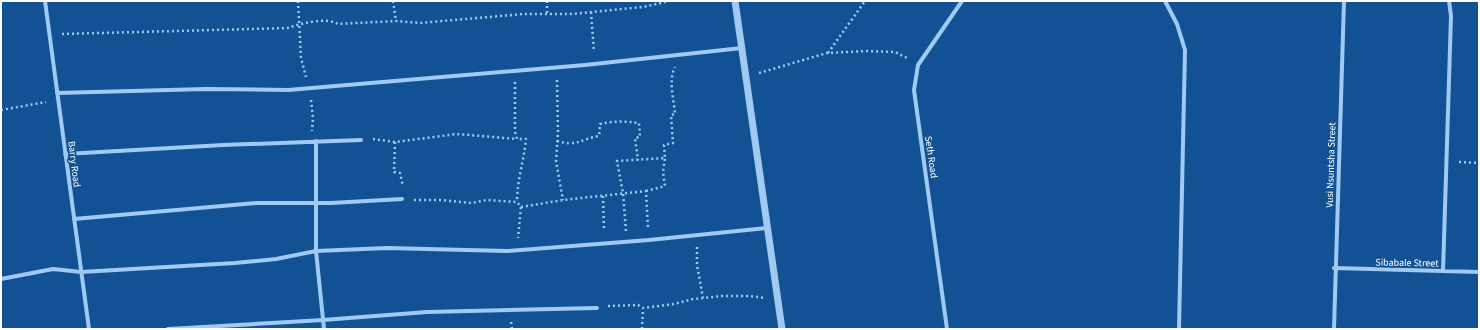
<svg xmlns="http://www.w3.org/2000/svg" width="1480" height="330" font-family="'Source Sans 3',sans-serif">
<rect width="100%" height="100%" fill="#125294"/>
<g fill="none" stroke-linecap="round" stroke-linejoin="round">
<path stroke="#a0caf3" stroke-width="2.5" stroke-dasharray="2 3" stroke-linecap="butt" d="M298,1l3,57 5,19
M393,1l3,20
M547,1v14
M591,12l3,40
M62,34l227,-6c11,-5 39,-11 49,-4l58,-3 24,2 103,-9h49l71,-7 27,-6
M828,53l37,-52
M759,73l68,-20 40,-2 28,1 12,6
M557,80l1,53 -2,28 7,39
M515,82v50l2,7h9c-2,22 -9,41 -9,63
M311,100l2,18 -1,13
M1,110l45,-8
M373,139l22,3 62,-8 60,5
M557,141c20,6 24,-2 42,-5l1,-12c13,-3 25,-3 39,-1l1,14 -5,1 3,22
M395,142l-1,30 6,1 3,13
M1459,162l20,1
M646,191l19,-5 -2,-14 2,-14
M603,196l1,35
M414,200h28l29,3 16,-3 30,2 4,5 -3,31
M521,207l42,-7 83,-9 2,38
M626,231l-3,-38 -6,-32 48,-3 -1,-13 9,-2 -2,-28 4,-1c-1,-14 -7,-34 0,-47
M697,247v18l6,33
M608,306l30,-1 5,3 31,-4 19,-5 29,-3h28l15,2
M511,322l1,7
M642,329l1,-21"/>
<path stroke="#a0caf3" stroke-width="4" d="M45,1l44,328
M1165,1l12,23 8,26 -6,279
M57,93l149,-4 82,1 297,-25 157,-17
M316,141v110l8,78
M65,154l158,-9 138,-5
M74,219l183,-16h74l71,-4
M1334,268l145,4
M1443,271l8,-255 -2,-15
M1,279l52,-10 28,3 154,-9 41,-4 40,-8 71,-3 120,3 142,-11 118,-12
M168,329l155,-9 104,-8 170,-4
M947,329l-33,-239 4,-25 44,-64
M1334,329l10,-328"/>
<path stroke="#a0caf3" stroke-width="7" d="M735,1l47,328"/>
</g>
<g text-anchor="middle" stroke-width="3.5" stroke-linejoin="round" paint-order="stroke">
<g font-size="10" fill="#fff" stroke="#125294">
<text transform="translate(932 157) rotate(82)" y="4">Seth Road</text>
<text transform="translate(75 164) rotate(83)" y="4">Barry Road</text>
<text transform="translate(1330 165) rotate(-88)" y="4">Vusi Nsuntsha Street</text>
<text transform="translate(1407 262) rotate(1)" y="4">Sibabale Street</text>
</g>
</g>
<rect width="1480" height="330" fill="none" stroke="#ffffff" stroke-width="4"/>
</svg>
